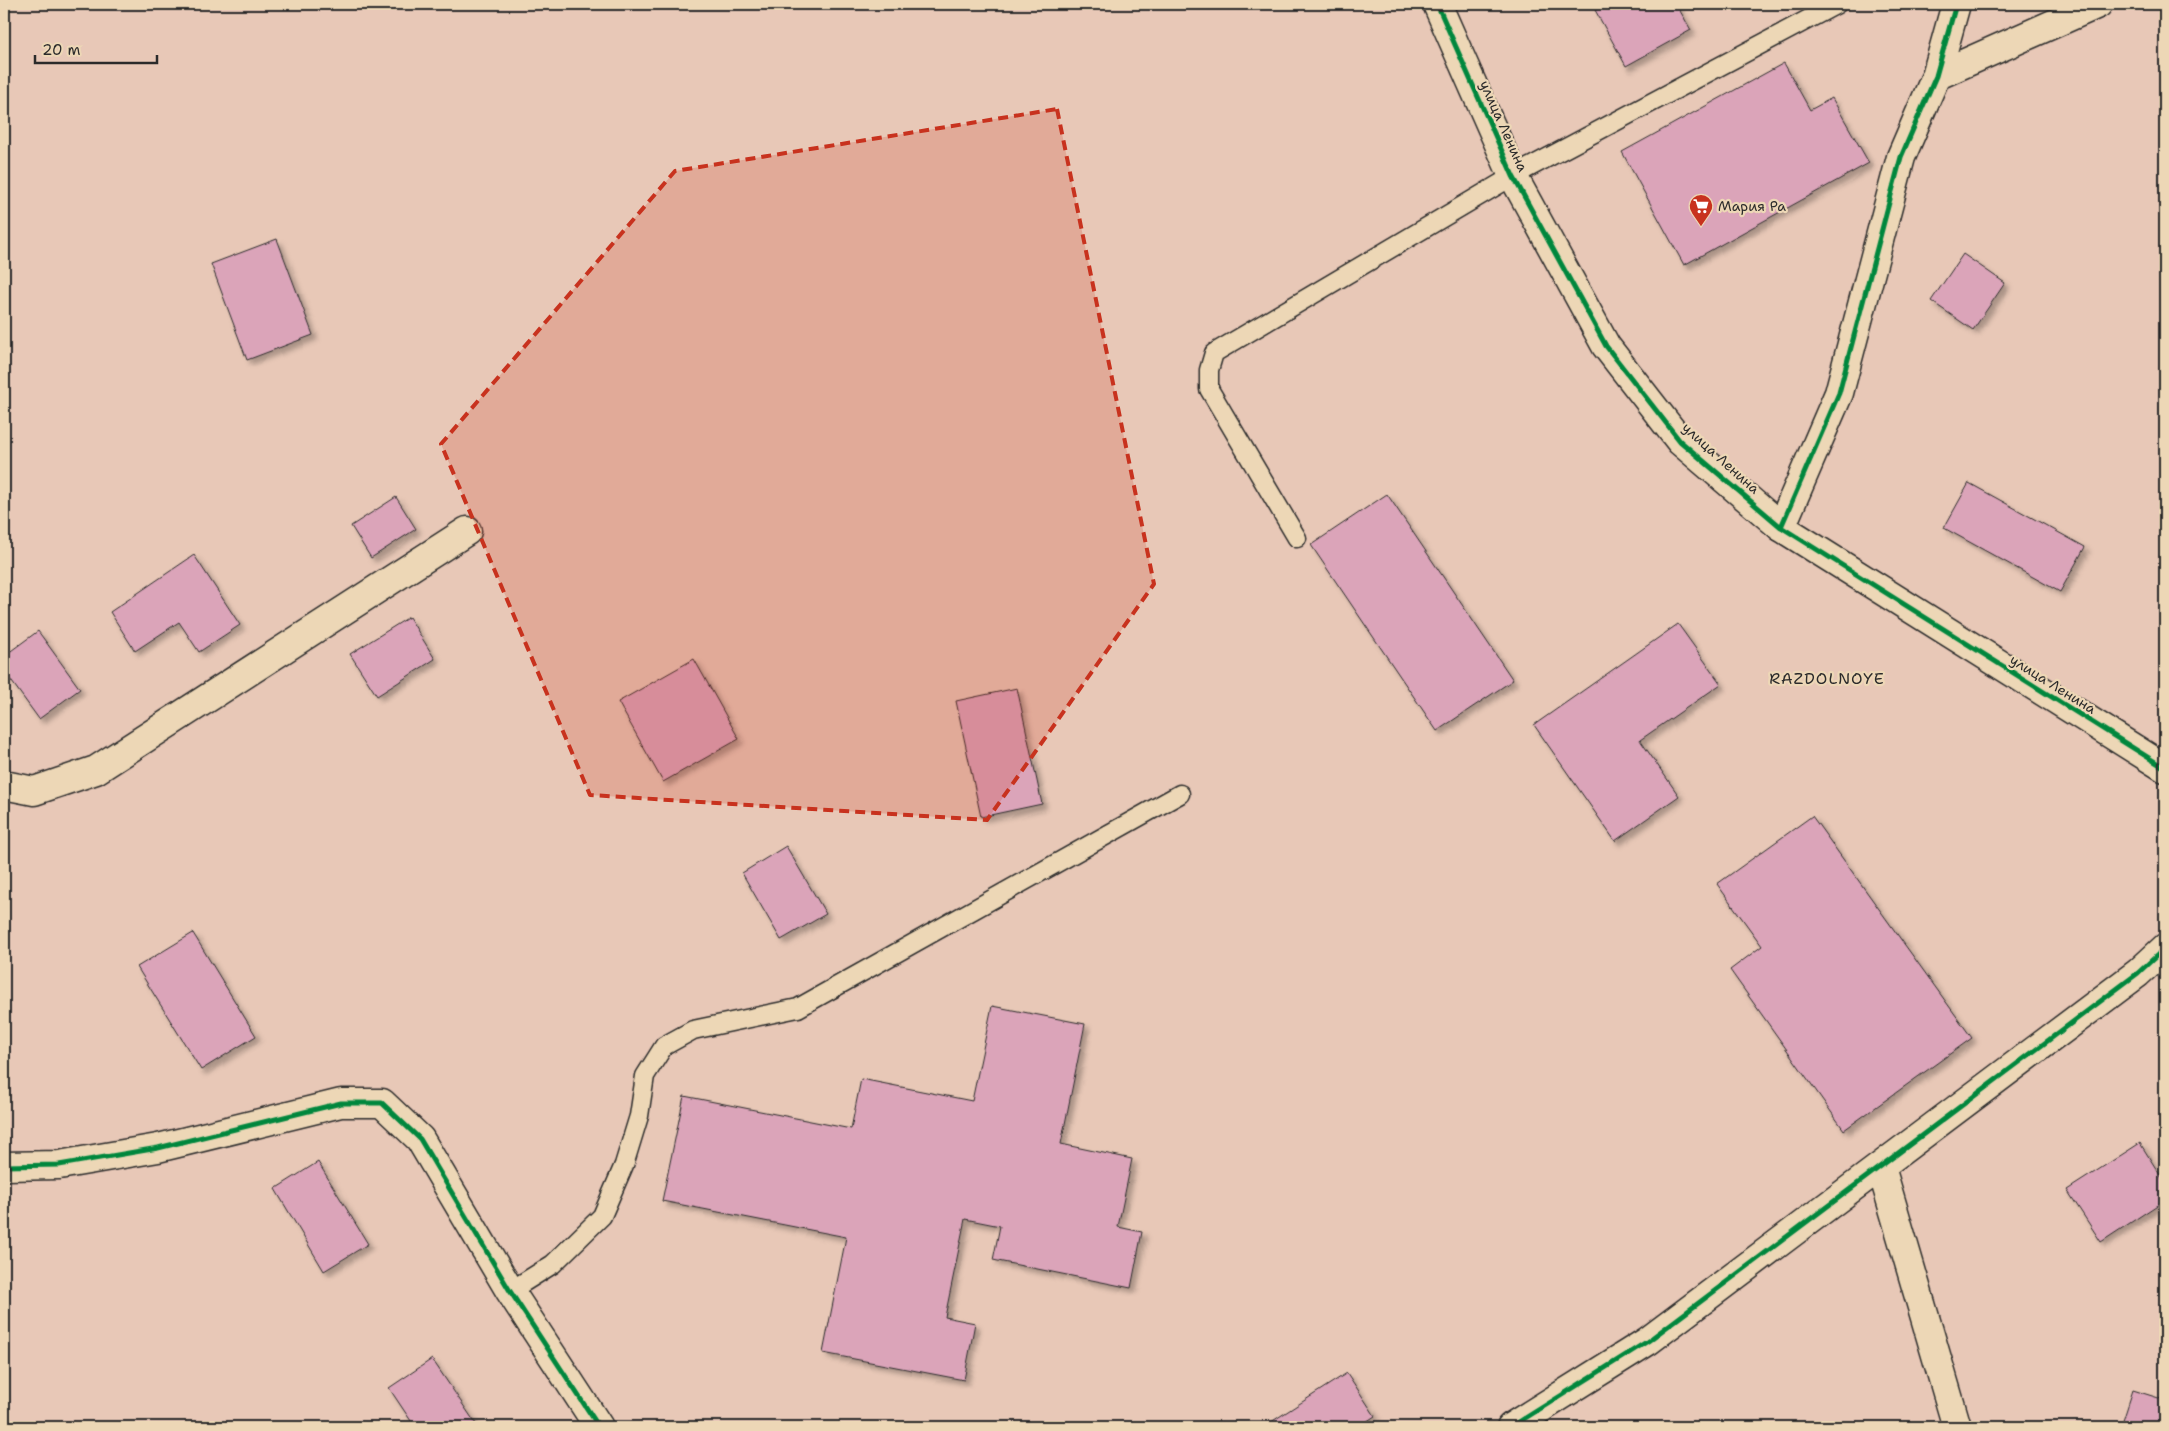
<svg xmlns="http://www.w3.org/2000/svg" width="2169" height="1431" font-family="'Shantell Sans',sans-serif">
<defs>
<filter id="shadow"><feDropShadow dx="4.5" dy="4.5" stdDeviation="2.5" flood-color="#0004"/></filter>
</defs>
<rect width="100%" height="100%" fill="#e8c8b7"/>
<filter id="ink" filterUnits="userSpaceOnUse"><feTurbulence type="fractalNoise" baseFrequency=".02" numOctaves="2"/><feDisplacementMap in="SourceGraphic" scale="10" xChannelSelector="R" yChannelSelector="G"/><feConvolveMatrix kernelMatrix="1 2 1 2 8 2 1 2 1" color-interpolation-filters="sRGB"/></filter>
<g filter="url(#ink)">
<path fill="#dba4b9" stroke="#2b2b2b" filter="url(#shadow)" d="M1607,4h69l15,26 -65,36 -31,-56z
M1784,63l26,47 22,-12 37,65 -185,102 -62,-113z
M277,239l36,96 -66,25 -36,-96z
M1963,254l42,29 -32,47 -42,-29z
M1969,483l116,64 -25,45 -116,-64z
M1387,494l126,186 -76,51 -126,-186z
M396,497l20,32 -45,29 -20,-32z
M194,555l46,70 -41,27 -20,-30 -44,29 -25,-39z
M409,617l26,42 -58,37 -27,-42z
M1678,624l43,60 -81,56 39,56 -64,45 -81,-116z
M38,631l42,58 -41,30 -35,-48v-15z
M694,659l45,80 -76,43 -45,-80z
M1017,688l25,116 -61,13 -25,-116z
M1812,816l160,222 -128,92 -114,-160 32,-24 -45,-62z
M786,846l40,68 -45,26 -39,-67z
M193,933l63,103 -55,34 -64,-103z
M992,1006l93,18 -24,120 71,15 -14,68 24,5 -11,56 -138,-28 7,-34 -35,-7 -20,98 30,6 -11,57 -141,-27 23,-116 -184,-36 22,-105 167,33 10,-50 111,22z
M2140,1143l25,40v17l-64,42 -34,-52z
M318,1162l50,82 -44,27 -49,-82z
M432,1359l46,68h-63l-26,-39z
M1347,1373l28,43 -17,11h-88l-2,-3z
M2133,1390l32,10v27h-44z"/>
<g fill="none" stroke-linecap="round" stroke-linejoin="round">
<g stroke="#2b2b2b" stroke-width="21">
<path id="service" d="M1297,538l-88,-149v-19l5,-17 299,-177 324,-172
M510,1291l43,-27 49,-48 22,-51 15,-49 6,-40 19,-30 29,-16 105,-22 382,-214"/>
</g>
<g stroke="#2b2b2b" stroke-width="31">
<path id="minor" d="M1936,76l162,-72
M1781,527l58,-134 62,-236 35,-81 20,-72
M4,785l30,6 62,-21 371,-239
M4,1166l55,-1 99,-17 183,-45h41l38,36 90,152 89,136
M1881,1167l76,260
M1511,1427l137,-86 490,-368 27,-25"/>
</g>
<g stroke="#2b2b2b" stroke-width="31">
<path id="tertiary" d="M1437,4l76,172 93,170 74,95 101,86 384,241"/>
</g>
<use href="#service" stroke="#edd7b6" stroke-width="18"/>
<use href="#minor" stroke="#edd7b6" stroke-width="28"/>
<use href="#tertiary" stroke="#edd7b6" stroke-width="28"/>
<g stroke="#edd7b6" stroke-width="8">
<path id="cycleway" d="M1437,4l76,172 93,170 74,95 101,86 384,241
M1781,527l58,-134 62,-236 35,-81 20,-72
M4,1166l55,-1 99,-17 183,-45h41l38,36 90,152 89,136
M1511,1427l137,-86 490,-368 27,-25"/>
</g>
<use href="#cycleway" stroke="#00873e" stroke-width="5"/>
</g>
</g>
<path fill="#c8321e" fill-opacity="0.2" stroke="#c8321e" stroke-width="4" stroke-dasharray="10 6" stroke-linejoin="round" d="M1057,109l97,475 -167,236 -397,-25 -149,-351 234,-273z"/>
<defs>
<g id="supermarket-pin" transform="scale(1.25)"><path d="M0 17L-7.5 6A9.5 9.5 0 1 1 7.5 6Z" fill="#c8321e" stroke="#edd7b6"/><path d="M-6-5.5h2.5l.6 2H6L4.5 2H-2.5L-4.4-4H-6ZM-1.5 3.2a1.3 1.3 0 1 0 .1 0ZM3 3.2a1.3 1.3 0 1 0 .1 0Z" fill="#fff"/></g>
</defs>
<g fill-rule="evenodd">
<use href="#supermarket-pin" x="1701" y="206"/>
</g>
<g text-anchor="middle" stroke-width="4.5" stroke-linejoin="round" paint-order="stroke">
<g font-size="14" fill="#2b2b2b" stroke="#edd7b6">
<text transform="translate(1504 126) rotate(66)" y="5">улица Ленина</text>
<text transform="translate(1721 458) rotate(42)" y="5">улица Ленина</text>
<text transform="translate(2053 684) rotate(32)" y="5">улица Ленина</text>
</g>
<g font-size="14" fill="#2b2b2b" stroke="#edd7b6" text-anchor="start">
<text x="1718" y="211">Мария Ра</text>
</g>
<g font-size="16" letter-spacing="1" fill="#2b2b2b" stroke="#edd7b6">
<text x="1827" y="684">RAZDOLNOYE</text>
</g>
</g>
<rect width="2169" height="1431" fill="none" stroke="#edd7b6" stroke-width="20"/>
<rect x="10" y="10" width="2149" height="1411" fill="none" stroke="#2b2b2b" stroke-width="2" filter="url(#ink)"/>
<path d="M35 55v8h122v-8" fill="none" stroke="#2b2b2b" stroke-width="2.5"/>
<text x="42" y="55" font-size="15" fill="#2b2b2b" stroke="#edd7b6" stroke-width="4" paint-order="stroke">20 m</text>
</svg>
